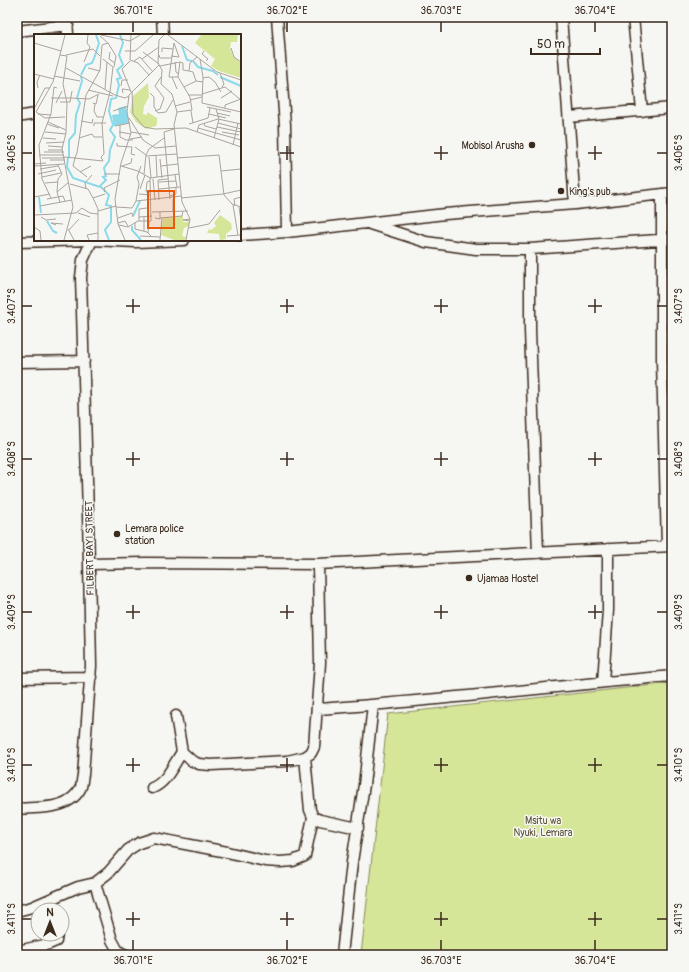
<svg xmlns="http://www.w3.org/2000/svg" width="689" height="972" font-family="Pangolin,sans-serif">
<rect width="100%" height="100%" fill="#f6f6f2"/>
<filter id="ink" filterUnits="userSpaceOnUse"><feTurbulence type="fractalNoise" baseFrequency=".025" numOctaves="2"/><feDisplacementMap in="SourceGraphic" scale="8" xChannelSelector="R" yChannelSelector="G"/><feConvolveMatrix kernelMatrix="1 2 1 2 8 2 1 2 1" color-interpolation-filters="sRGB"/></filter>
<g filter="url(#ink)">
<path fill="#d6e699" stroke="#88885c" d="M672,683v272h-311l27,-241z"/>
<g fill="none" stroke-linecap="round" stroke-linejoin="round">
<g stroke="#3b2a1e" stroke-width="13">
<path id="minor" d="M67,17l1,18
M162,17l1,18
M277,17l8,108 2,107
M561,17l14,187
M633,17l9,94
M17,31l51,-6
M17,117l18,-3
M569,117l103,-9
M662,194v167l5,185
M370,224l56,18 50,7h54l142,-10
M240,235l47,-3 158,-18 130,-10 97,-11
M17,242l75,-2 44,2 48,-2
M530,249v81l8,223
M17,362l67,-1
M89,564l56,-1 173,1 354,-18
M17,678l74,-1
M603,682l5,-72v-61
M317,709c119,-8 237,-23 355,-33
M176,716l6,36 10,9 7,3 12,1 76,-4 18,-4 6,-4 3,-6 6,-84 -2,-99
M305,757l5,53 3,7 7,3 38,8
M152,788c15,-6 21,-23 30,-36
M17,809c21,-2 53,2 64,-22 1,-3 1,-9 2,-12l8,-109 -3,-152 -7,-237 2,-17 9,-20
M95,883l17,57 6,11 8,4
M50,899l3,11
M17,911l15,-4 46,-20 17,-4 13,-10 20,-23 11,-7 15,-5 73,14 38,9 15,1 13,-1 12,-5 8,-39
M18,951l31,-7 7,-3 1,-7
M342,955l10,-93 12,-77 9,-80"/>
</g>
<use href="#minor" stroke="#f6f6f2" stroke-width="10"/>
</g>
</g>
<path fill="none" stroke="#3b2a1e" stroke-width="1.5" d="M133,22v10M287,22v10M441,22v10M595,22v10M287,146v14M441,146v14M595,146v14M22,153h10M280,153h14M434,153h14M588,153h14M657,153h10M133,299v14M287,299v14M441,299v14M595,299v14M22,306h10M126,306h14M280,306h14M434,306h14M588,306h14M657,306h10M133,452v14M287,452v14M441,452v14M595,452v14M22,459h10M126,459h14M280,459h14M434,459h14M588,459h14M657,459h10M133,605v14M287,605v14M441,605v14M595,605v14M22,612h10M126,612h14M280,612h14M434,612h14M588,612h14M657,612h10M133,758v14M287,758v14M441,758v14M595,758v14M22,765h10M126,765h14M280,765h14M434,765h14M588,765h14M657,765h10M133,912v14M287,912v14M441,912v14M595,912v14M22,919h10M126,919h14M280,919h14M434,919h14M588,919h14M657,919h10M133,940v10M287,940v10M441,940v10M595,940v10"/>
<g fill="#3b2a1e" stroke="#f6f6f2" stroke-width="1.5">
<circle cx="532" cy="145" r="4"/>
<circle cx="561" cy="191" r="4"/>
<circle cx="117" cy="534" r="4"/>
<circle cx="469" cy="578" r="4"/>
</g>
<g text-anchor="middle" stroke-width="3" stroke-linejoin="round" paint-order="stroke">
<g font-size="10" fill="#3b2a1e" stroke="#f6f6f2" text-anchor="start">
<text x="524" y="149" text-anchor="end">Mobisol Arusha</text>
<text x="569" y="195">King's pub</text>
<text x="125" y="532">Lemara police<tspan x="125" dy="12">station</tspan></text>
<text x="477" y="582">Ujamaa Hostel</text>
</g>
<g font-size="10" fill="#3b2a1e" stroke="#f6f6f2">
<text transform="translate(89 548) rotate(-91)" y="4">FILBERT BAYI STREET</text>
</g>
<g font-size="10" fill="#5a5037" stroke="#f6f6f2">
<text x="543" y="824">Msitu wa<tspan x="543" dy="12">Nyuki, Lemara</tspan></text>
</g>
</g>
<g transform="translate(34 34)">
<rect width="207" height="207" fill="#f6f6f2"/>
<path d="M167,1h37l-1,7h-6l-1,6 3,8 8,7v15l-22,-7 -8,-5 4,-7 -20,-16zM114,49l1,14 -5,9 -1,8 4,1v-3l10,6v5l-1,3 -10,3 -10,-7 -6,-10 3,-16zM186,181l11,8 1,6 -6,5v5l-4,1h-2l-1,-6 -12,-1 2,-4 2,1 5,-4 -2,-3zM149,182v6h6v4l-5,2 -2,8 4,1 -1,3h-11l-13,-5 2,-17z" fill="#d6e699"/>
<path d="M92,72l3,17 -15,3 -2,-11 7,-1 -1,-6z" fill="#8bd9e9"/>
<path fill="none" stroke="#8bd9e9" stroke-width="2" d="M148,12l5,14 5,1M159,27l5,6 15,4 5,4M47,41l5,-10 6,-2 3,-7 4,-13 -3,-8M186,43l21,9M43,64l5,-17 -1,-5M34,123l-1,10 6,11 27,9M35,123v-17l6,-7 1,-18 4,-12 -3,-5M5,163l2,16M99,182l7,-15M13,187l6,10 4,2M98,192v4l9,10M75,206l-4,-10 6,-8v-16l-5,-1 3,-10 -9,-9 6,-6 -3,-3 3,-1 -2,-8 5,-7 1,-11 5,-13 -5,-7 3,-5 -4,-14 2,-12 5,-1 3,-13 -2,-6 4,-1 -4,-8 6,-5 -4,-10 4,-12 -3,-8"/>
<path fill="none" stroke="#aba49d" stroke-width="1" d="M67,1l29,6 10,-6M97,1l-1,25 8,3 11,12M130,1l-5,5 -1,23 4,7 -1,14 11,10 5,18 -3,13 8,77 8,17 -4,21M134,1l49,37 24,8M0,9l27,8M74,9l8,13 -2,11M140,9l-5,34h9M197,14l3,9 7,5M91,17h10l18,-16M170,17l-2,3 6,5 -2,2M76,18l-1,7 6,4M109,18l16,12M128,18v-4l11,1M26,21l7,1 -4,28 4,19 -1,30 -4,16 11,58 -9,33M32,21l27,-6 7,7M125,21l1,3h11M137,22l8,1 -5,-14M69,25l10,8 -3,25M108,25l17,-12M166,25l3,18 -1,26 39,9M96,27l-8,8 9,23M100,27l6,-4 13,15M50,28l6,-15 -3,-4 1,-8M141,28l1,10 3,2M146,28l3,1v7l6,1M126,32l20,-4 -2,15M32,34l49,27 10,3 4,-2M54,34l12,3M155,37l4,1 3,9 7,1M155,37l1,-8 7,-6M186,39l4,11 -2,3M0,40l20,5M20,42l26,5M138,43l5,12M169,44l6,-1 6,5 6,10M87,52l1,-6h6M150,53l12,-6M4,54l-1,-6 3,-7M71,55l2,-27M54,56l25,6M98,57l1,23 11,13 11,2 31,-1 55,19M89,59l-1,-4 8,1M116,59l4,4v10l4,6 8,-1 7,-12M168,60l23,-7 16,13M154,61h14M17,64h20M37,64l18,1 10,-5M187,64l11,-7M156,66l12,-3M26,68h10l2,-11M22,69l6,-12M59,69l3,1 2,-9M61,70l-1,7 3,6h6M141,72l15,-4M173,73l24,5M191,74v-3l16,-6M0,75l11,-21h5M79,77l15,-5M121,77l5,-2 4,-11 -9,-12 6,-9M157,77l2,12M2,78l17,-30 12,-47M2,78l9,6 20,-1M143,78l15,-2 -2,-13 -12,-20M183,79l13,3M4,80l13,1M175,80l17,4M95,84l14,22 12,8 21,-2M47,87l11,2 1,-4M14,88l18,8M170,89l1,3 11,3M184,89l23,6M13,90l12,4M155,90l19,-6 2,-10M86,91v12l6,3h7M60,92v-3h12M81,92l15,-3M183,93l24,5M164,94l43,12M11,98l21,2M85,98l12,2M97,98l18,3M163,98l2,-7 19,-6 23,5M188,98l17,3M9,104l13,1M45,104l13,-4 2,3h8M180,104l5,-19 -3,-10M96,105l12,-2M12,109l18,-1M83,109v3l15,1 -1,7 4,1M199,111l5,-22M14,112l15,1M101,113l11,8 -2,19M14,116h15M10,118h20M5,121h25M112,121l3,-6 15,-11M112,122l31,-2M122,122l1,21M30,123l11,1 2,-5 9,-58 14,-25 2,-25 6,-2 -8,-7M115,123l2,21M8,124h23M40,124l29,3M41,124l-2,8 14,11M143,124l42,-3 5,40 8,9 9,3M126,125l2,19M16,126h15M69,127l-2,-4 3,-3 -2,-31 8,-31M0,130l12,-1M24,131l4,9 -4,5 -1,13 3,10M1,132l29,-2M87,132l17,5 12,7M88,132l9,-3 1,-5M107,132l-4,11 2,7 -3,17 45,-5M127,132l17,-2M6,135l18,-3M187,137l20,-2M46,138l11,-6M4,140l18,-4M70,140h16M141,141l2,12M8,143l19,-4M119,145l2,21M116,147l-3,1 -1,10h5M125,148l17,-1M11,149l13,-1M36,150l18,5 5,9 5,11v31M52,155l-1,-6 7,-8M106,155l5,-14M125,155l21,-2M23,158l12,-10M71,158l-1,-4 16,-8M105,160l12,1M189,160l18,-4M136,162l6,-2v-7M0,163l16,-3M17,164l-9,-19 -3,-34 12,-31 3,-27 3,1M59,164l12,-4M147,164l42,-4M13,165l16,-3 2,5M136,165l-6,-67 10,-3M139,165v13M125,166l-1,-20 10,-1M199,171l5,30M6,172l32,-6M201,172l-1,-7 7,-2M82,173l16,1 4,-7M205,173l2,14M64,177l18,-5M118,178l36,-1M44,179l12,4M0,181l42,-2 6,-5 8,5 8,1M7,183l5,3 10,-1M105,183l13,-1M84,184l14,-5 1,4M121,184l5,1v-7M126,184l22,-2 1,-5M156,185l-7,1 7,1M105,187v-12l8,-1M84,189l7,-2 3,5M101,189v6l12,3 5,5M22,191l-5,-2 12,1M85,191l9,2 10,-6h13l-1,-43 29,-4M0,193l6,4 1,9M155,194l20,-4 11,-14M34,195l6,11M35,196l10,-11M110,197v-14M114,199l1,-12M106,202l20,1M193,202l14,-1M55,206l-2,-5 11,-2M91,206l-7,-16 -3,-25 6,-36 10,-30 -4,-21 2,-17 30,-30M126,206l2,-22"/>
<path fill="#e8590c" fill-opacity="0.15" stroke="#e8590c" stroke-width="2" d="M114,157h26v37h-26z"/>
<rect width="207" height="207" fill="none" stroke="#3b2a1e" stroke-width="2"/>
</g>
<rect width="689" height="972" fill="none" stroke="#f6f6f2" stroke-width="44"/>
<g transform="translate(50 922)"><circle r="19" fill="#f6f6f2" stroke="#aba49d"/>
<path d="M0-3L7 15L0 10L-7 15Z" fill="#3b2a1e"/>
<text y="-6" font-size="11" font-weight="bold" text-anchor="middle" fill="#3b2a1e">N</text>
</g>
<path d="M531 48v6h69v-6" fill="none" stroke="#3b2a1e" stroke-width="2"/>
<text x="537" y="48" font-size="12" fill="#3b2a1e" stroke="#f6f6f2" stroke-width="3" paint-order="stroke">50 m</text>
<rect x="22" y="22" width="645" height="928" fill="none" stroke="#3b2a1e" stroke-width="1.5"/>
<g font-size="10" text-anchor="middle" fill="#3b2a1e">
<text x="133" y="14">36.701°E</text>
<text x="287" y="14">36.702°E</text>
<text x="441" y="14">36.703°E</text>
<text x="595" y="14">36.704°E</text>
<text transform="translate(11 153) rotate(-90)" y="4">3.406°S</text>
<text transform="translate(678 153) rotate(-90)" y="4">3.406°S</text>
<text transform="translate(11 306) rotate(-90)" y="4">3.407°S</text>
<text transform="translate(678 306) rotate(-90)" y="4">3.407°S</text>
<text transform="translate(11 459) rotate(-90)" y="4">3.408°S</text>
<text transform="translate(678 459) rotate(-90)" y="4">3.408°S</text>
<text transform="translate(11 612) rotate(-90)" y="4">3.409°S</text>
<text transform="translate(678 612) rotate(-90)" y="4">3.409°S</text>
<text transform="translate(11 765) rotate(-90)" y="4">3.410°S</text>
<text transform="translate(678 765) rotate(-90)" y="4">3.410°S</text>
<text transform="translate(11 919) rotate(-90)" y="4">3.411°S</text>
<text transform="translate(678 919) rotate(-90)" y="4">3.411°S</text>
<text x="133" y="964">36.701°E</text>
<text x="287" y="964">36.702°E</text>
<text x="441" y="964">36.703°E</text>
<text x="595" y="964">36.704°E</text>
</g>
</svg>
